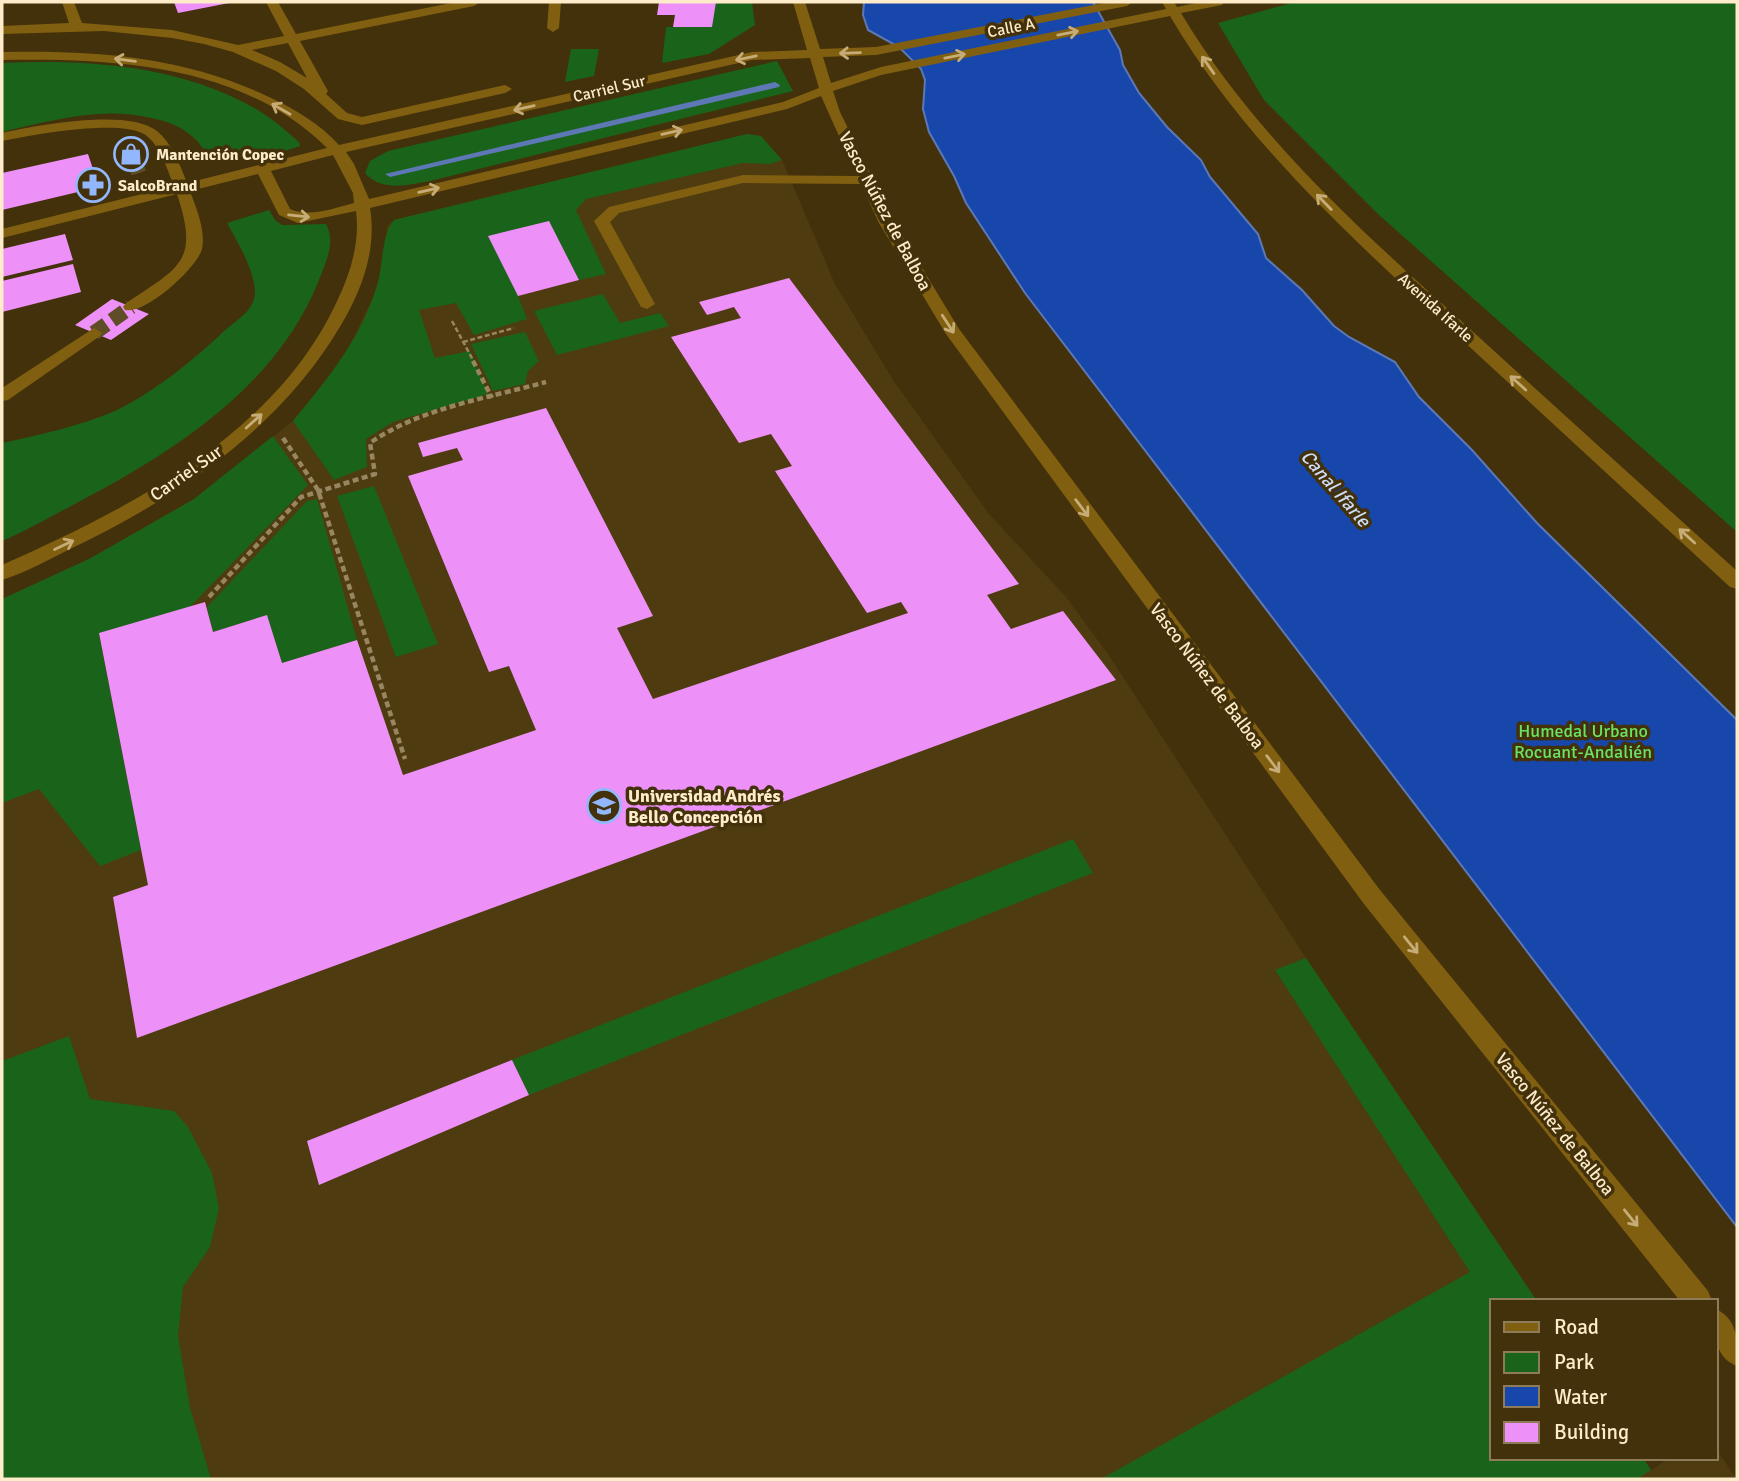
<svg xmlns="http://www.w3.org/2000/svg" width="1739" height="1481" font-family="Signika,sans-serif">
<rect width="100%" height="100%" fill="#43310b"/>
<path fill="#4f3b10" d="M747,134l14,2 21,24 53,124 58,96 96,134 77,83 42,57 198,304 231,343h-45v157h151l8,12 19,-12h46v-9l21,30h-1735v-880l89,-41 103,-59 99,-78 51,-63 30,-63 10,-32 3,-36 7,-7z"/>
<path fill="#1a631a" d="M716,2h36l3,23 -46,29 -47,9 4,-36h45z
M1295,2h442v530l-358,-317 -115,-115 -46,-77z
M571,49h28l-5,27 -29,6z
M777,61l16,30 -363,90c-21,4 -49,11 -65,-8l5,-12 18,-10z
M2,63c80,-4 173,2 245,41 20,10 36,24 52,38l1,4c-21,8 -76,19 -95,5 -4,-4 -6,-9 -10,-12 -12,-12 -28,-18 -44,-21 -50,-12 -100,3 -149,14z
M747,134l14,2 21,24 -13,4 -26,-1 -157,36 -10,11 30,64 -27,6 -30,-58 -31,74 9,23 -53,16 -18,-32 -37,7 16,48 35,-7 18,43 -95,28 -27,17 1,28 -33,13 -41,-59c36,-44 69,-83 85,-139 5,-18 4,-50 16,-62z
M269,210l6,10 7,5 44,-1c10,19 0,37 -7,56 -42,107 -148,174 -246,225 -23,12 -47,26 -71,36v-98c37,-8 78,-17 113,-32 35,-16 80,-52 108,-79 9,-8 26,-19 30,-30 9,-20 -16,-61 -26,-79z
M603,294l17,29 40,-10 9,13 -112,29 -23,-44z
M525,332l14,29 -11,10 -3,13 -32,7 -22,-47z
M273,436l35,49 -118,122 -91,27 42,216 -41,16 -61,-77 -37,14v-204l89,-41 103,-59z
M374,486l64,158 -42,13 -59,-161z
M317,499l40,141 -75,23 -15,-48 -54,17 -6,-25 100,-106z
M1073,839l20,34 -564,222 -17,-35z
M1306,958l231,343h-45v157h151l8,12 -14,9h-536l369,-207 -195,-302z
M69,1036l21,63 84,12 14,16 24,46 7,35 -9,39 -27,40 -5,49 12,72 21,71h-209v-418z"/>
<path fill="#1847ac" stroke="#5d78b5" stroke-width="2" d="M864,2h229l27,48 3,15 16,28 28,34 34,33 9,17 48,57 8,24 36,32 32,36 15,11 46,25 24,35 53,53 65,73 200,197v507l-712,-934 -59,-90 -12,-27 -25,-44 -6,-23 2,-29 -4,-11 -22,-22 -31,-17 -5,-15z"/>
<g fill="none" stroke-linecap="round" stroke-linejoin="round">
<path fill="#5d78b5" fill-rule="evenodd" d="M775,82l5,3 -1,2 -389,90 -5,-3z"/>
</g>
<path fill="#ed91f8" d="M174,2h55v1l-51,10z
M659,2h57l-4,25h-39l2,-12h-18z
M88,154l11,33 -97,23v-37z
M549,221l30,59 -61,16 -30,-60z
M65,234l8,26 -71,17v-28z
M73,264l8,28 -79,20v-31z
M789,278l230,306 -32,11 24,34 52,-18 53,69 -979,358 -24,-141 35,-12 -49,-252 106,-31 8,30 54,-17 15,48 75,-23 46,135 133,-45 -27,-64 -20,6 -81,-196 55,-16 -6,-12 -34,9 -5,-14 128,-35 107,208 -36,12 36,71 255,-86 -7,-11 -34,11 -92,-142 17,-5 -21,-32 -32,9 -68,-106 70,-19 -7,-11 -27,8 -8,-13z
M112,299l37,15 -38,26 -36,-15z
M512,1060l17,35 -210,90 -12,-44z"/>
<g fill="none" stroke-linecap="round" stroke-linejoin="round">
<path stroke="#5f4d28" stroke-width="15" stroke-dasharray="15 7" stroke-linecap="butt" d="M134,159l7,21
M94,333l37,-26"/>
<path stroke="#988561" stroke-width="2.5" stroke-dasharray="5 2.5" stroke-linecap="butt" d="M452,321l22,41
M463,342l51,-14"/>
<path stroke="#988561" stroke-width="4.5" stroke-dasharray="6 3.5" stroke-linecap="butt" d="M473,361l19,37
M283,438l35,52 87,269
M209,597l92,-100 74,-23 -5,-31c50,-35 118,-45 176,-61"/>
<path fill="#815f11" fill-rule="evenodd" d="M62,2h12l8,21 90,7 66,15 46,-9 -17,-32 1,-2h10l18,32 160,-32h24l-6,4 -174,35 28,50 -2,3 21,19 15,4 143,-32 7,4 -7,4 -143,32 -24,-6 -34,-30 -28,-18 -43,-19 -29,-8 -32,-6 -68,-7 -102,3v-8l67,-3zM288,43l19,35 -27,-16 -28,-12z
M549,2h12l-2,26 -6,4 -6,-4z
M793,2h12l15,47 56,-2 233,-45h24l-6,4 -251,49 -53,2 8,26 50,-16 285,-58 -4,-7h12l3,5 24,-5h23l-2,3 -41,8c74,124 183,220 289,316 89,81 178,162 267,242v18l-7,-2c-90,-83 -180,-166 -270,-249 -106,-98 -216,-196 -290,-322l-289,59 -48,16 7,21 55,111 64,106 421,561 328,401 4,10h-32l-316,-397 -418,-570 -67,-111 -18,-39 -118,-1 -124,30 -9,9 45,82 -8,5 -6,-2 -47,-86 15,-14 134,-32 114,1 -36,-80 -34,13 -417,99c7,41 -8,82 -29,117 -61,104 -164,173 -271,224 -22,11 -45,24 -68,31v-15c128,-57 275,-131 336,-266 13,-27 22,-58 18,-88l-58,12 -19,-8 -21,-41 -68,17c6,17 16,39 12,58 -5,19 -57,66 -77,61l-2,-3 2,-3c54,-37 75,-41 52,-110l-175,44v-9l172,-43c-7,-17 -14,-42 -30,-52 -27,-15 -112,1 -142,7v-8c34,-8 127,-25 155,-2 15,12 23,34 30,52l140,-35c-85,-84 -213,-90 -325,-88v-8c92,-2 182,4 267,45 26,12 51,27 70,48l413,-93 55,-2zM810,58l9,30 -36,14 -414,97 -15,-35 -8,-12 406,-92zM333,155l20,38 1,10c-20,5 -44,15 -64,6l-19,-38z
M94,328l8,5 -2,3 -92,64 -6,1v-13z
M1716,1309c23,11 22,34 21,57 -25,-10 -21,-33 -21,-57z"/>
</g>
<defs><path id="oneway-shaft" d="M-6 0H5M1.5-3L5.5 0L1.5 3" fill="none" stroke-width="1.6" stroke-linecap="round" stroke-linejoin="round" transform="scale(1.75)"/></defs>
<g stroke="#c6ac76">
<use href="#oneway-shaft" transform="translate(1068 33) rotate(-11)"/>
<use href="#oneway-shaft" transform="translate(850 53) rotate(178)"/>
<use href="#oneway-shaft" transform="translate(955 56) rotate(-11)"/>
<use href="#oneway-shaft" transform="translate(746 58) rotate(168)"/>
<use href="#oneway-shaft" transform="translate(125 60) rotate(-173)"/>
<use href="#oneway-shaft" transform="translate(1208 65) rotate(-125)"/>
<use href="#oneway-shaft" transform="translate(524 108) rotate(167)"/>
<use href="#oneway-shaft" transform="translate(281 109) rotate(-150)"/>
<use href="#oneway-shaft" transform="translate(672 132) rotate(-13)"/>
<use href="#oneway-shaft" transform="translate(429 190) rotate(-13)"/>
<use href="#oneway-shaft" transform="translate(1324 202) rotate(-134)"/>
<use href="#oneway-shaft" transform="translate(299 216) rotate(6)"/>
<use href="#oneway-shaft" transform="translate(948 324) rotate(57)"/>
<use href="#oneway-shaft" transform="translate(1518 383) rotate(-138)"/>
<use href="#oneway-shaft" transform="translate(254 421) rotate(-42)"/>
<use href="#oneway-shaft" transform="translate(1082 508) rotate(53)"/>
<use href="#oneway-shaft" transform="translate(1687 536) rotate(-138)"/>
<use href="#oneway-shaft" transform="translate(64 545) rotate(-25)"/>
<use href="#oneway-shaft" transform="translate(1273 764) rotate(53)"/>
<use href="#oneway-shaft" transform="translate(1411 945) rotate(51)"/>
<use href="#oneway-shaft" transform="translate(1631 1218) rotate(51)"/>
</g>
<defs>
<g id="shop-ring" transform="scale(1.75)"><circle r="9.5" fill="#43310b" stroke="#93b7fd" stroke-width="1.5"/><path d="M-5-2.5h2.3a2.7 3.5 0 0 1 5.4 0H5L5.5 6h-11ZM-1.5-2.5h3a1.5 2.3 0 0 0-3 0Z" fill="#93b7fd"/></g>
<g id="pharmacy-ring" transform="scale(1.75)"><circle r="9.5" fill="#43310b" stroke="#93b7fd" stroke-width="1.5"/><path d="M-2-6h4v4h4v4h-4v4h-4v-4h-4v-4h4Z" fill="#93b7fd"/></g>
<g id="university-ring" transform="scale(1.75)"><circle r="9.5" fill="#43310b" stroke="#93b7fd" stroke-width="1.5"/><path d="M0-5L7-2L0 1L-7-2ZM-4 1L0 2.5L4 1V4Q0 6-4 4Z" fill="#93b7fd"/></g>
</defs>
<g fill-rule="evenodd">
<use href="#shop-ring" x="131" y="154"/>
<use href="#pharmacy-ring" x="93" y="185"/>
<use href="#university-ring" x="604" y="806"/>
</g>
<g text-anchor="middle" stroke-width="7" stroke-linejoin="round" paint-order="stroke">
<g font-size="16" fill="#feebc9" stroke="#43310b">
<text transform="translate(1011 27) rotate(-11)" y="6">Calle A</text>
<text transform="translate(609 88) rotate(-13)" y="6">Carriel Sur</text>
<text transform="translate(1436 307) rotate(42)" y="6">Avenida Ifarle</text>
</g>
<g font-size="16" font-weight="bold" fill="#feebc9" stroke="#43310b" text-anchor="start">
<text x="156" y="160">Mantención Copec</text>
<text x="118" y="191">SalcoBrand</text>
</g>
<g font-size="18" fill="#feebc9" stroke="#43310b">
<text transform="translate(885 211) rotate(62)" y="6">Vasco Núñez de Balboa</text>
<text transform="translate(186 473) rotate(-35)" y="6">Carriel Sur</text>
<text transform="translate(1207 676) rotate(53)" y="6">Vasco Núñez de Balboa</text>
<text transform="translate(1555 1124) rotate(51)" y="6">Vasco Núñez de Balboa</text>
</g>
<g font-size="18" fill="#69e364" stroke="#43310b">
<text x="1583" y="737">Humedal Urbano<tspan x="1583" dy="21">Rocuant-Andalién</tspan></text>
</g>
<g font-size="18" font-weight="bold" fill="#feebc9" stroke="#43310b" text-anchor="start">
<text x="628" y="802">Universidad Andrés<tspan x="628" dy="21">Bello Concepción</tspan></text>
</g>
<g font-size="19" font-style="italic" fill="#ceddf8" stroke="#43310b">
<text transform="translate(1336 488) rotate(49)" y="7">Canal Ifarle</text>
</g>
</g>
<rect width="1739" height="1481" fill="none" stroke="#feebc9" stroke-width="7"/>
<rect x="1490" y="1299" width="228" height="161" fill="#43310b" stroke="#8e7b57" stroke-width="2"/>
<rect x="1504" y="1322" width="35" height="10" fill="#815f11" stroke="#8e7b57" stroke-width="2"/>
<text x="1554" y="1334" font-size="21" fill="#feebc9">Road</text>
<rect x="1504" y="1352" width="35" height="21" fill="#1a631a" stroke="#8e7b57" stroke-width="2"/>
<text x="1554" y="1369" font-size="21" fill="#feebc9">Park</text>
<rect x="1504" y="1386" width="35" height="21" fill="#1847ac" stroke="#8e7b57" stroke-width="2"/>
<text x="1554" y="1404" font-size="21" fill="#feebc9">Water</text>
<rect x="1504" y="1422" width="35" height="21" fill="#ed91f8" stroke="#8e7b57" stroke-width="2"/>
<text x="1554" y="1439" font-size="21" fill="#feebc9">Building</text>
</svg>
